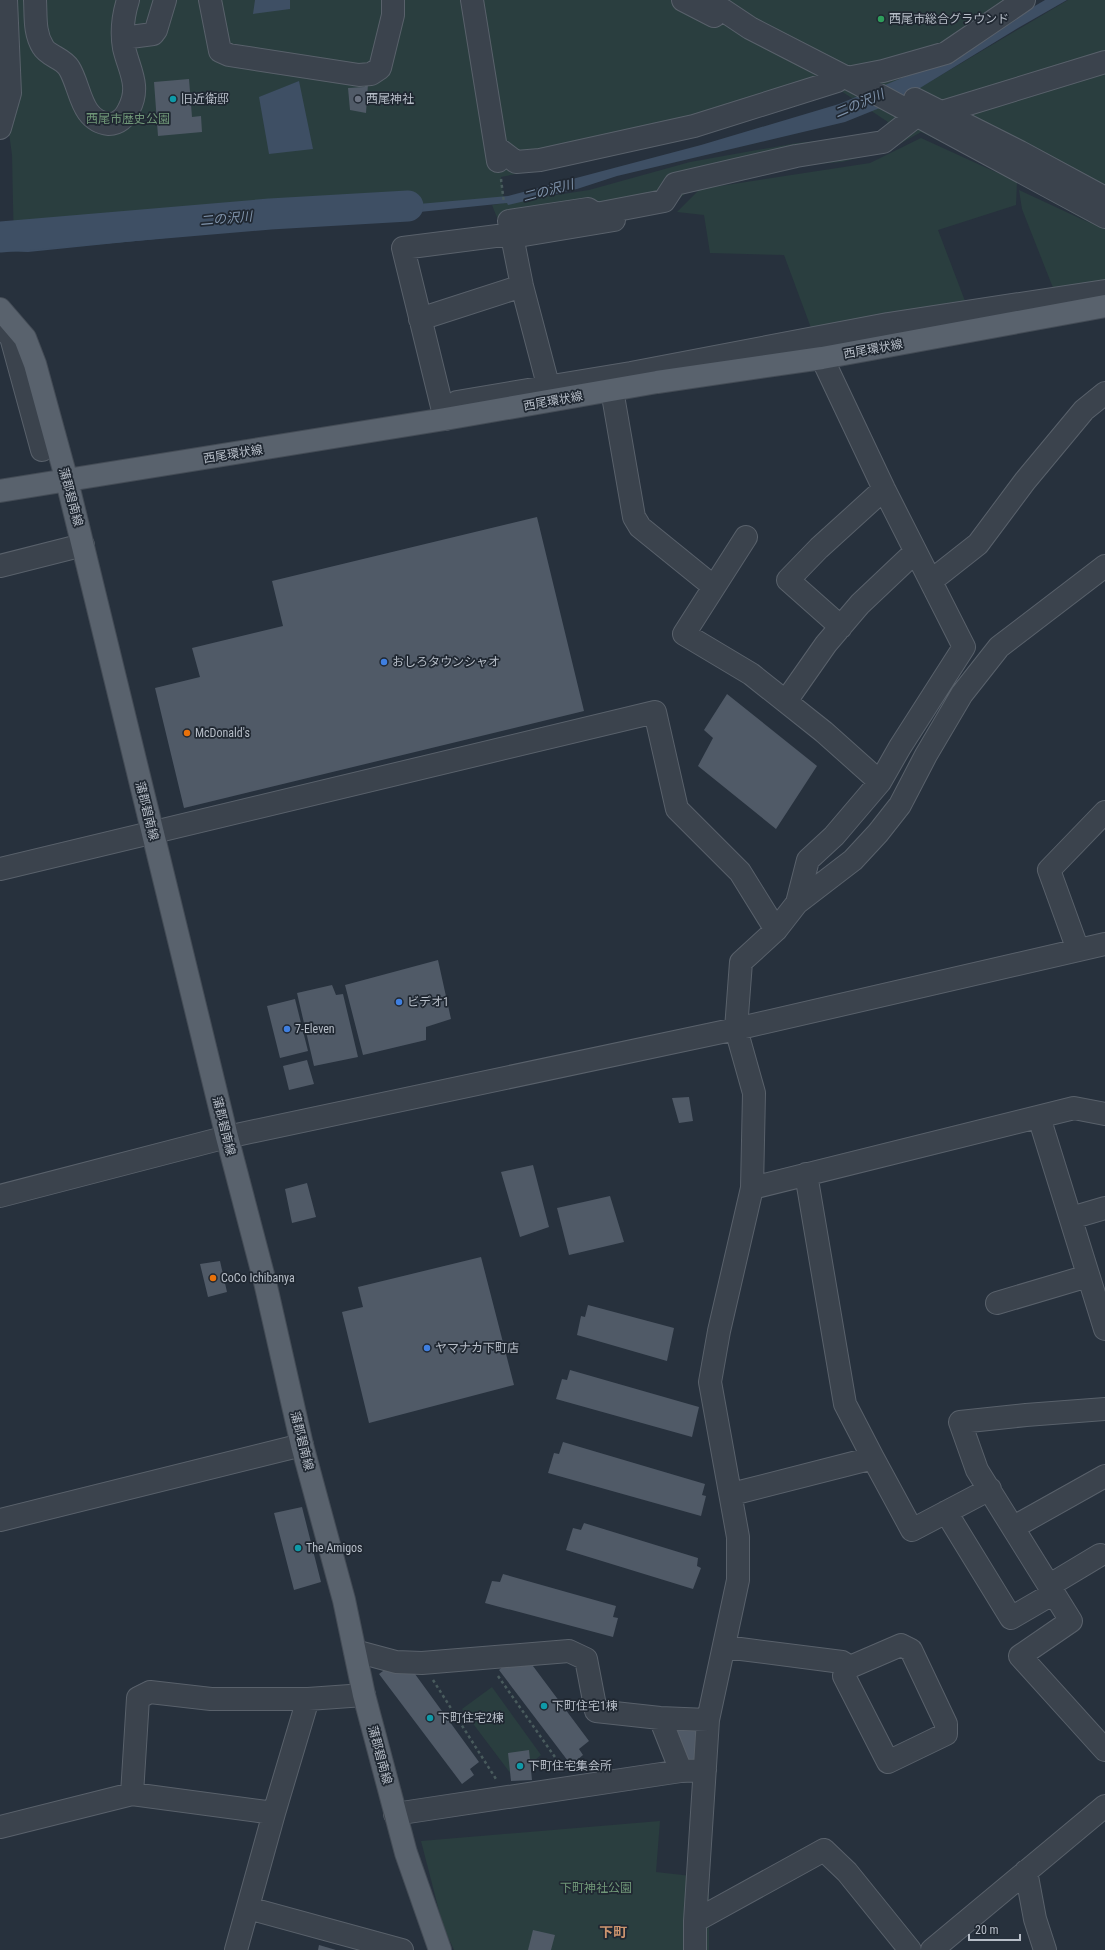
<svg xmlns="http://www.w3.org/2000/svg" width="1105" height="1950" font-family="'Roboto Condensed','Noto Sans JP',sans-serif">
<rect width="100%" height="100%" fill="#27313d"/>
<path fill="#2a3e3f" d="M8,0h1011l-121,71 23,16 147,-87h37v297l-46,6 -37,-94 -3,-19 73,34 -75,-42 -1,23 -78,25 27,71v17l-148,26 -33,-89 -74,-2 -6,-38 -27,-3 23,-23 170,-26 51,-25 90,41 -20,-12 -70,-35 -32,18 -47,12 -39,3 -106,19 -28,23 -167,23 -10,-25 97,-15 101,-28 107,-19 80,-8 11,-13 -50,-33 -221,65 -116,23 3,24 -490,50 -2,-96 -6,-44z
M492,1687l49,68 -7,6 -21,2 -2,11 -49,-65z
M660,1821l-4,51 53,6v72h-255l-11,-24 -22,-85z"/>
<path fill="#3e4f64" d="M255,0h35v9l-37,5z
M1045,0h22l-49,28 -116,71 -57,23 -228,54 -40,13 -69,16 -1,-2 -479,49 -28,-1v-14l28,2 480,-43 193,-51 138,-41 99,-41z
M299,81l14,68 -44,5 -10,-57z"/>
<g fill="none" stroke-linecap="round" stroke-linejoin="round">
<path stroke="#3e4f64" stroke-width="31" d="M0,237l270,-23 138,-8"/>
</g>
<path fill="#505a67" d="M189,79l3,38 9,-1 1,16 -44,4 -4,-54z
M368,84l-2,29 -16,-3 -2,-22 16,-1z
M537,517l47,194 -400,97 -29,-120 45,-11 -8,-29 91,-22 -11,-45z
M727,694l90,72 -41,63 -78,-63 15,-28 -9,-8z
M438,960l13,59 -25,8v13l-63,15 -18,-70z
M332,985l4,10 7,-1 15,63 -44,9 -17,-73z
M295,999l13,52 -28,7 -13,-52z
M307,1060l7,24 -25,6 -6,-24z
M689,1097l4,24 -14,2 -7,-25z
M533,1165l16,62 -29,10 -19,-65z
M307,1183l9,34 -24,6 -7,-34z
M610,1196l14,46 -55,13 -12,-47z
M481,1257l33,128 -145,38 -27,-111 21,-5 -5,-20z
M220,1261l7,31 -19,5 -8,-33z
M588,1305l86,23 -7,33 -90,-26 4,-19 4,1z
M570,1370l129,37 -7,30 -136,-38 6,-20 5,1z
M563,1442l142,42 -3,11 4,1 -5,20 -153,-43 6,-20 5,1z
M302,1507l19,75 -27,8 -20,-77z
M584,1523l114,35 -1,8 4,2 -8,21 -127,-39 7,-22 8,2z
M503,1574l113,32 -3,11 5,1 -5,19 -128,-34 7,-22 8,1z
M513,1658h14l62,83 -10,8 4,6 -12,10 -72,-95z
M395,1662l12,1 72,99 -9,7 4,6 -12,9 -83,-110z
M665,1724l36,4 -5,41 -10,-1z
M529,1750l3,30 -21,1 -3,-28z
M533,1930l22,5 -4,15h-23z
M319,1945l17,5h-18z"/>
<g fill="none" stroke-linecap="round" stroke-linejoin="round">
<g stroke="#59616b" stroke-width="24">
<path id="minor" d="M35,0c1,16 -1,33 8,47 5,9 20,11 26,21 12,19 11,53 40,56 9,0 16,-6 20,-15 12,-23 0,-39 -5,-61 -3,-17 -1,-32 4,-48
M210,0l10,51 9,4 130,20 12,-1 9,-6 13,-53v-15
M472,0l26,161
M683,0l31,16
M703,0l20,10 27,18 105,54 250,135
M123,38l30,-4 3,-4 9,-30
M847,78l36,-7 63,-18 78,-53
M915,99l105,53 85,46
M942,112l163,-50
M0,128l10,-35 -4,-93
M496,147l20,15 24,-2 154,-34 143,-45
M512,237l102,-17
M420,319l102,-33
M0,327l11,10 31,113
M612,390l22,127 6,10 74,60
M552,400l-30,-114 -13,-65 79,-12 8,5 68,-13 11,-17 121,-28 87,-14 28,-22
M457,402l174,-29 257,-49 217,-33
M445,419l-42,-171 109,-14
M746,537l-62,97 67,40 73,58 56,50
M0,566l83,-21
M931,581l47,-37 47,-63 59,-71 21,-17
M841,627l-53,-47 31,-32 65,-59
M786,701l40,-57 34,-40 55,-52
M0,869l655,-157 22,97 63,63 36,58
M797,903l11,-43 26,-24 46,-54 20,-35 64,-100 -80,-158 -62,-131
M1078,950l-29,-80 56,-58
M1039,1117l66,212
M806,1174l39,230 28,54
M752,1188l322,-80 31,6
M0,1196l227,-59 509,-108 369,-85
M1071,1218l34,-10
M997,1303l91,-27
M1105,1409l-79,6 -66,7 17,48 94,151 -51,35 85,94
M732,1494l141,-36 39,72 78,-41
M946,1512l65,106 43,-25
M0,1520l302,-75
M1014,1527l91,-51
M1050,1585l50,-30
M725,1647l117,15 8,5 51,-22 10,5 35,74v10l-58,28 -44,-86 4,-10
M355,1651l41,11 26,1 147,-12 17,8 10,52 64,7 48,2
M660,1718l21,53
M132,1794l6,-96 12,-6 61,7h97l56,-4
M395,1814l286,-43 24,-1
M0,1827l132,-33 142,19
M1026,1871l9,48 10,31
M248,1908l154,42
M695,1921l129,-71 23,22 63,78
M236,1950l38,-137 34,-114
M695,1950v-29l13,-201 30,-140v-43l-28,-155 9,-51 33,-143 2,-95 -18,-64 5,-67 35,-32 21,-27 56,-43 25,-27 22,-28 26,-50 36,-61 37,-47 106,-81
M932,1950l173,-144"/>
</g>
<g stroke="#444c56" stroke-width="24">
<path id="major" d="M0,309l25,29 10,26 32,117 160,656 38,145 37,163 42,155 20,95 42,158 34,97
M0,491l445,-72 212,-37 165,-24 283,-52"/>
</g>
<path stroke="#495b5d" stroke-width="2.5" stroke-dasharray="3 3" stroke-linecap="butt" d="M501,179l3,24
M498,1676l66,94
M433,1680l63,99"/>
<use href="#minor" stroke="#3b434d" stroke-width="22"/>
<use href="#major" stroke="#59626d" stroke-width="22"/>
</g>
<circle fill="#2e9e5b" stroke="#202832" stroke-width="1.5" cx="881" cy="19" r="4"/>
<g fill="#0f9aa8" stroke="#202832" stroke-width="1.5">
<circle cx="173" cy="99" r="4"/>
<circle cx="298" cy="1548" r="4"/>
<circle cx="544" cy="1706" r="4"/>
<circle cx="430" cy="1718" r="4"/>
<circle cx="520" cy="1766" r="4"/>
</g>
<circle fill="#6b7280" stroke="#202832" stroke-width="1.5" cx="358" cy="99" r="4"/>
<g fill="#3f7fe0" stroke="#202832" stroke-width="1.5">
<circle cx="384" cy="662" r="4"/>
<circle cx="399" cy="1002" r="4"/>
<circle cx="287" cy="1029" r="4"/>
<circle cx="427" cy="1348" r="4"/>
</g>
<g fill="#e8710a" stroke="#202832" stroke-width="1.5">
<circle cx="187" cy="733" r="4"/>
<circle cx="213" cy="1278" r="4"/>
</g>
<g text-anchor="middle" stroke-width="3.5" stroke-linejoin="round" paint-order="stroke">
<g font-size="12" fill="#b7bec8" stroke="#202832" text-anchor="start">
<text x="889" y="23">西尾市総合グラウンド</text>
<text x="181" y="103">旧近衛邸</text>
<text x="366" y="103">西尾神社</text>
<text x="392" y="666">おしろタウンシャオ</text>
<text x="195" y="737">McDonald's</text>
<text x="407" y="1006">ビデオ1</text>
<text x="295" y="1033">7-Eleven</text>
<text x="221" y="1282">CoCo Ichibanya</text>
<text x="435" y="1352">ヤマナカ下町店</text>
<text x="306" y="1552">The Amigos</text>
<text x="552" y="1710">下町住宅1棟</text>
<text x="438" y="1722">下町住宅2棟</text>
<text x="528" y="1770">下町住宅集会所</text>
</g>
<g font-size="12" fill="#709778" stroke="#202832">
<text x="128" y="123">西尾市歴史公園</text>
<text x="596" y="1892">下町神社公園</text>
</g>
<g font-size="12" fill="#b7bec8" stroke="#202832">
<text transform="translate(873 349) rotate(-10)" y="4">西尾環状線</text>
<text transform="translate(553 401) rotate(-10)" y="4">西尾環状線</text>
<text transform="translate(233 454) rotate(-9)" y="4">西尾環状線</text>
<text transform="translate(71 497) rotate(75)" y="4">蒲郡碧南線</text>
<text transform="translate(147 811) rotate(76)" y="4">蒲郡碧南線</text>
<text transform="translate(224 1126) rotate(76)" y="4">蒲郡碧南線</text>
<text transform="translate(302 1441) rotate(76)" y="4">蒲郡碧南線</text>
<text transform="translate(380 1755) rotate(75)" y="4">蒲郡碧南線</text>
</g>
<g font-size="13" font-style="italic" fill="#8195ad" stroke="#202832">
<text transform="translate(859 103) rotate(-23)" y="5">二の沢川</text>
<text transform="translate(548 190) rotate(-15)" y="5">二の沢川</text>
<text transform="translate(226 218) rotate(-5)" y="5">二の沢川</text>
</g>
<g font-size="14" font-weight="bold" fill="#cc946e" stroke="#202832">
<text x="613" y="1937">下町</text>
</g>
</g>
<path d="M969 1934v6h51v-6" fill="none" stroke="#b7bec8" stroke-width="2"/>
<text x="975" y="1934" font-size="12" fill="#b7bec8" stroke="#202832" stroke-width="3" paint-order="stroke">20 m</text>
</svg>
